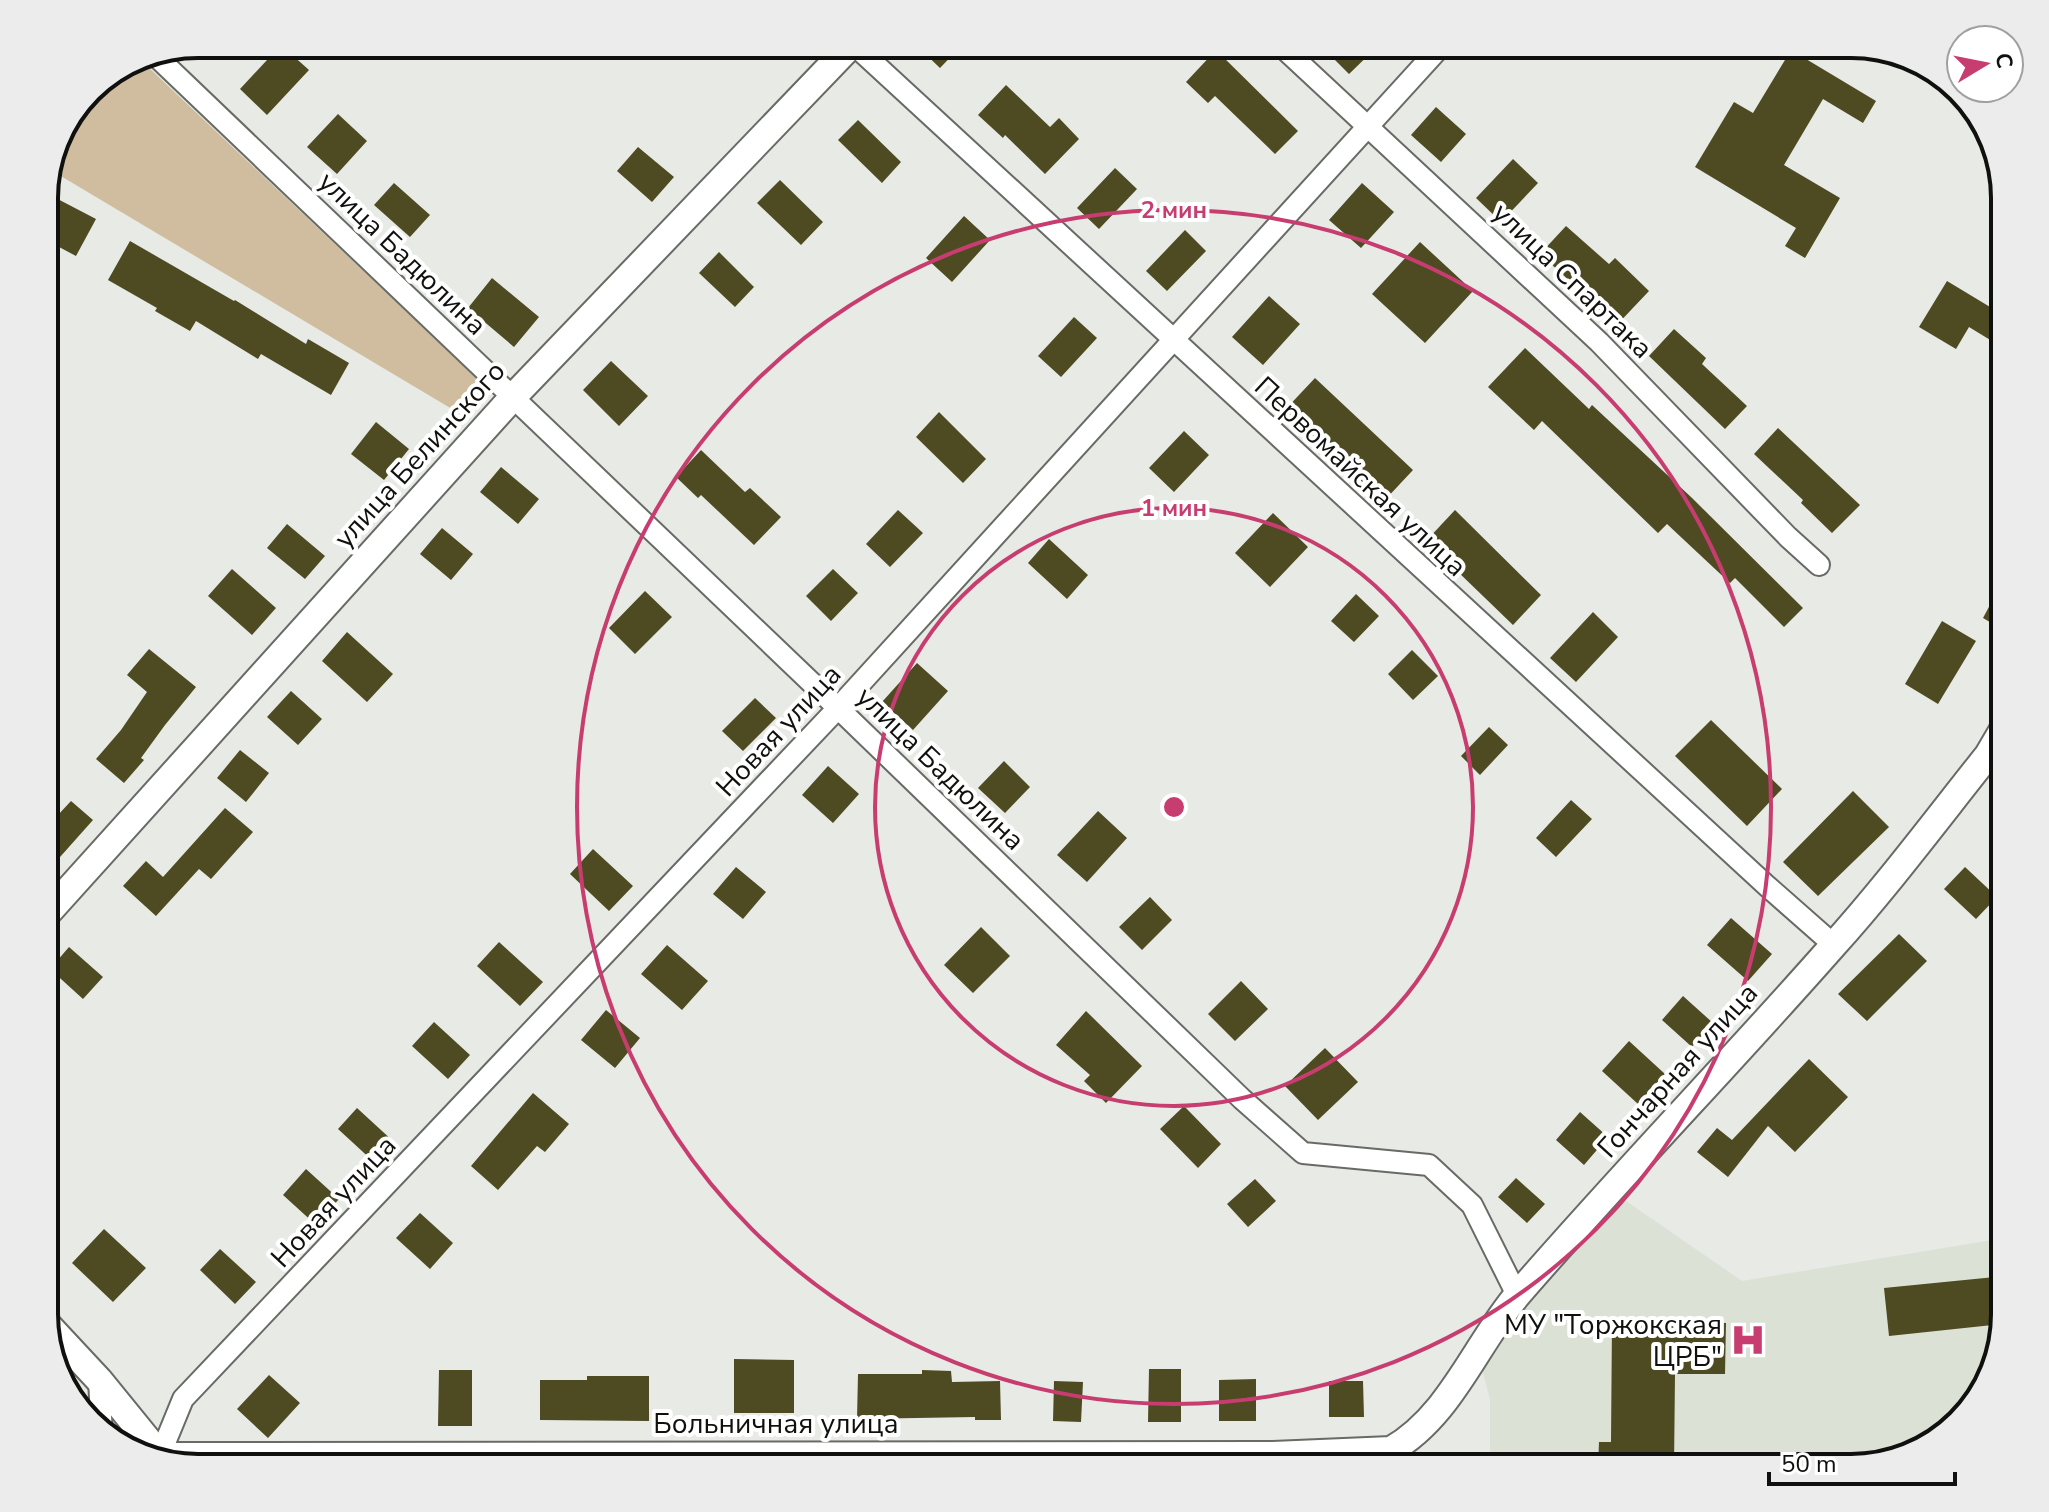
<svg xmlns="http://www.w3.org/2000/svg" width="2049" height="1512" font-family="'Nunito Sans',sans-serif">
<rect width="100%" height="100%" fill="#e7eae5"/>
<path fill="#dbe1d5" d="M1623,1199l119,82 251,-41 12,-33v108l-32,93 -54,44 -68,16h-361v-68l-9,-35 45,-61z"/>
<path fill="#d0bd9f" d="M145,64l343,325 -31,23 -408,-243 11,-40 36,-47z"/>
<path fill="#4e4a21" d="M915,44h48l-23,24z
M1319,44h61l-31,30z
M281,45l28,25 -42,45 -27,-26z
M1216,50l82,81 -23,23 -60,-58 -7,7 -22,-21z
M1791,50l85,51 -13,22 -40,-24 -39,66 56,33 -35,60 -20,-12 11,-18 -101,-61 39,-65 19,11z
M1006,85l44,42 9,-9 20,21 -34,35 -40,-39 -2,3 -25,-23z
M1436,107l30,27 -25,28 -30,-27z
M338,114l29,27 -30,33 -30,-27z
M858,120l43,42 -19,21 -44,-43z
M638,147l36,30 -22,25 -35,-31z
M1513,159l25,24 -37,39 -25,-24z
M1115,168l22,21 -38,40 -22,-21z
M780,180l43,42 -22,23 -44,-42z
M394,183l36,32 -20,22 -36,-32z
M1362,183l32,29 -33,36 -32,-28z
M50,195l46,24 -20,37 -32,-17v-33z
M964,216l26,24 -38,42 -26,-24z
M1566,226l43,38 6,-6 34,33 -36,38 -35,-32 4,-5 -42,-38z
M1185,230l21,21 -39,40 -21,-20z
M130,241l104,60 1,-1 71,44 2,-5 41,24 -18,32 -70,-41 -3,5 -62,-38 -6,10 -35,-20 2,-3 -49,-28z
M1420,242l53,49 -48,52 -53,-49z
M719,252l35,35 -19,20 -36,-34z
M492,278l47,39 -25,30 -46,-39z
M1947,281l58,35v33l-36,-22 -13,22 -37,-22z
M1269,296l31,28 -37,41 -31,-28z
M1074,317l23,21 -36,39 -23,-21z
M1674,329l32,29 -4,6 45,42 -22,23 -76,-73z
M1525,348l64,61 3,-4 99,92 112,111 -19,19 -49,-49 -5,5 -63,-59 -9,9 -116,-112 -8,9 -46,-43z
M611,361l37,35 -29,30 -36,-36z
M1315,378l98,92 -29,31 -101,-89z
M939,412l47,47 -23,24 -47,-46z
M376,422l33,27 -25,31 -33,-26z
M1778,428l82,77 -28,28 -31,-30 2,-3 -49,-46z
M1184,431l25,24 -35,37 -25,-24z
M701,450l44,42 5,-4 31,29 -27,28 -53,-50 -3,3 -22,-21z
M501,467l38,32 -21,25 -38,-32z
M898,510l25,23 -33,34 -24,-23z
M1455,510l86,85 -28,30 -87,-84z
M1273,513l35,34 -38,40 -35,-34z
M287,524l38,32 -20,23 -38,-31z
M442,528l31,26 -22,26 -31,-26z
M1049,539l39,36 -21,24 -39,-36z
M232,569l44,39 -24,27 -44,-39z
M833,569l25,24 -27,28 -25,-25z
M2005,577v54l-22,-13z
M645,591l27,26 -37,37 -26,-26z
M1356,594l23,22 -25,26 -23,-21z
M1593,612l25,25 -42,45 -26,-24z
M1942,621l34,20 -38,63 -33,-20z
M347,632l46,42 -26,28 -45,-41z
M149,649l47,38 -31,38 -24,33 3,2 -20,23 -28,-24 25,-29 26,-38 -20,-17z
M1412,650l26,26 -25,24 -25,-26z
M917,663l31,28 -35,39 -31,-28z
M291,691l31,28 -24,26 -31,-28z
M755,698l21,20 -33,33 -21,-20z
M1711,720l71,69 -35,37 -72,-70z
M1489,727l19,18 -28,30 -19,-19z
M240,750l29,23 -23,29 -29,-24z
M1004,761l26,26 -25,26 -27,-25z
M828,766l31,28 -26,29 -31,-28z
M1853,791l36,36 -71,69 -35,-34z
M1571,800l21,19 -36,38 -20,-19z
M71,801l22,19 -49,55v-45z
M225,808l28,24 -42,47 -12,-10 -43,47 -33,-30 23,-25 17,16z
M1098,811l29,27 -40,44 -30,-27z
M593,849l40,37 -24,25 -39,-37z
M736,867l30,25 -23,27 -30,-25z
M1965,867l32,30 -21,22 -32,-30z
M1150,897l22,23 -30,30 -23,-23z
M1731,918l41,36 -24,27 -41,-36z
M981,927l29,29 -37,37 -29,-28z
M1899,934l28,27 -60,60 -29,-27z
M499,942l44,40 -23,24 -43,-40z
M667,945l41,36 -26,29 -41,-36z
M69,947l34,30 -20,22 -33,-30z
M1241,981l27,28 -33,32 -27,-27z
M1683,996l30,27 -21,24 -30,-27z
M606,1010l34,28 -25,30 -34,-28z
M1086,1011l56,55 -36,37 -22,-22 6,-6 -34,-30z
M434,1022l36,33 -22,24 -36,-33z
M1629,1041l36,33 -27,30 -36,-33z
M1325,1048l33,34 -40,38 -33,-34z
M1809,1059l39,38 -53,55 -27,-26 -40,51 -31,-25 20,-24 15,12z
M533,1093l36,31 -24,28 -8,-6 -39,44 -27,-24z
M1184,1106l37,38 -23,24 -38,-39z
M357,1108l37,34 -19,21 -37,-34z
M1580,1112l28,25 -24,28 -28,-25z
M306,1169l33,30 -23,26 -33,-30z
M1516,1178l29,26 -18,19 -29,-26z
M1255,1179l21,22 -28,26 -21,-23z
M420,1213l33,30 -23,26 -34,-31z
M104,1229l42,39 -33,34 -41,-39z
M220,1249l36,33 -21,22 -35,-34z
M2005,1276v39l-3,9 -113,12 -5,-48z
M1612,1321l114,2 -1,51h-50l-1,94 -76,-1 1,-25h12z
M734,1359l60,1v53h-60z
M1149,1369h32v53h-33z
M439,1370h33v56h-34z
M922,1370l29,1 1,11 48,-1 1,39h-26v-3l-118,2 1,-45h64z
M269,1375l31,28 -32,35 -31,-29z
M587,1376h62v45l-109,-1v-40h47z
M1256,1379v42h-37v-41z
M1054,1381l29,1 -2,40 -28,-1z
M1329,1381h34l1,36h-35z"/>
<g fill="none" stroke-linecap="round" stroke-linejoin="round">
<g stroke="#686a65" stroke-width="24">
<path id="street" d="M853,44l914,842 67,59
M1279,44l320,298 189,195 31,28
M159,59l679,649 404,391 61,54 126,12 43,40 45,90
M99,1380l3,54
M160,1455l23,-56 655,-691 605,-664"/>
</g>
<g stroke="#686a65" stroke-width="30">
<path id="secondary" d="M44,917l469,-520 339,-353
M44,1321l55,59 61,75
M161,1456l1112,-1 118,-5c60,-34 85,-107 128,-157 102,-118 210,-229 313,-346 55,-61 105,-128 156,-192l17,-29"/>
</g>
<use href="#street" stroke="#fff" stroke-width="20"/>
<use href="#secondary" stroke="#fff" stroke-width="26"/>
</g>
<g fill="none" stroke="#c83d70" stroke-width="4">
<circle cx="1174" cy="807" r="299"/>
<circle cx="1174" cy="807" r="597"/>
</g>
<defs>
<g id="hospital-bare" transform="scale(2.76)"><path d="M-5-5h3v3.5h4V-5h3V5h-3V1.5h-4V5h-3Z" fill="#c83d70" stroke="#fff" stroke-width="2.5" paint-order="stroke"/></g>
</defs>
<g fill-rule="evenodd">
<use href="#hospital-bare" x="1748" y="1340"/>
</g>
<g text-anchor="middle" stroke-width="8" stroke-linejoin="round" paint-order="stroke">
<g font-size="28" fill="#10110f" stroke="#fff">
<text transform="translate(403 253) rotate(44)" y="10">улица Бадюлина</text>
<text transform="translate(1573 280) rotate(44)" y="10">улица Спартака</text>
<text transform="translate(419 454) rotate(-48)" y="10">улица Белинского</text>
<text transform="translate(1361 476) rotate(43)" y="10">Первомайская улица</text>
<text transform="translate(778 730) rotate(-47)" y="10">Новая улица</text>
<text transform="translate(941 768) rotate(44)" y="10">улица Бадюлина</text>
<text transform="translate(1677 1070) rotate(-48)" y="10">Гончарная улица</text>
<text transform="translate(333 1201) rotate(-47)" y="10">Новая улица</text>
<text x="776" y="1433">Больничная улица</text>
</g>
<g font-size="28" fill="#10110f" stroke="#fff" text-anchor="end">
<text x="1722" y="1334">МУ "Торжокская<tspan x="1722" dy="32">ЦРБ"</tspan></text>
</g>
</g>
<path d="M0 0H2049V1512H0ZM198 58H1851A140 140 0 0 1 1991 198V1314A140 140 0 0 1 1851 1454H198A140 140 0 0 1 58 1314V198A140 140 0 0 1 198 58Z" fill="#ececec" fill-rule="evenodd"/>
<path fill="none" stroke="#10110f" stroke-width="4" d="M198 58H1851A140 140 0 0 1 1991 198V1314A140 140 0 0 1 1851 1454H198A140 140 0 0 1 58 1314V198A140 140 0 0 1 198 58Z"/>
<circle cx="1174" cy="807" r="12" fill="#c83d70" stroke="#fff" stroke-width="4"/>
<g font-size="24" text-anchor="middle" font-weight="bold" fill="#c83d70" stroke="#fff" stroke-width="8" stroke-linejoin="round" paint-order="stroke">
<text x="1174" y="218">2 мин</text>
<text x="1174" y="516">1 мин</text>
</g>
<g transform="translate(1985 64) rotate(80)"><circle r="38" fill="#ffffff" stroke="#9fa09f" stroke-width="2"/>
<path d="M0-6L14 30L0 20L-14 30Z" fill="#c83d70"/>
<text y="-12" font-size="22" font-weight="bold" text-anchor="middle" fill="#10110f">С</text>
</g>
<path d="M1769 1472v12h186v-12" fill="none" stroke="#10110f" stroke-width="4"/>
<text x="1781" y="1472" font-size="24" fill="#10110f" stroke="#ffffff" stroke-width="6" paint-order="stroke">50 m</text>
</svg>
